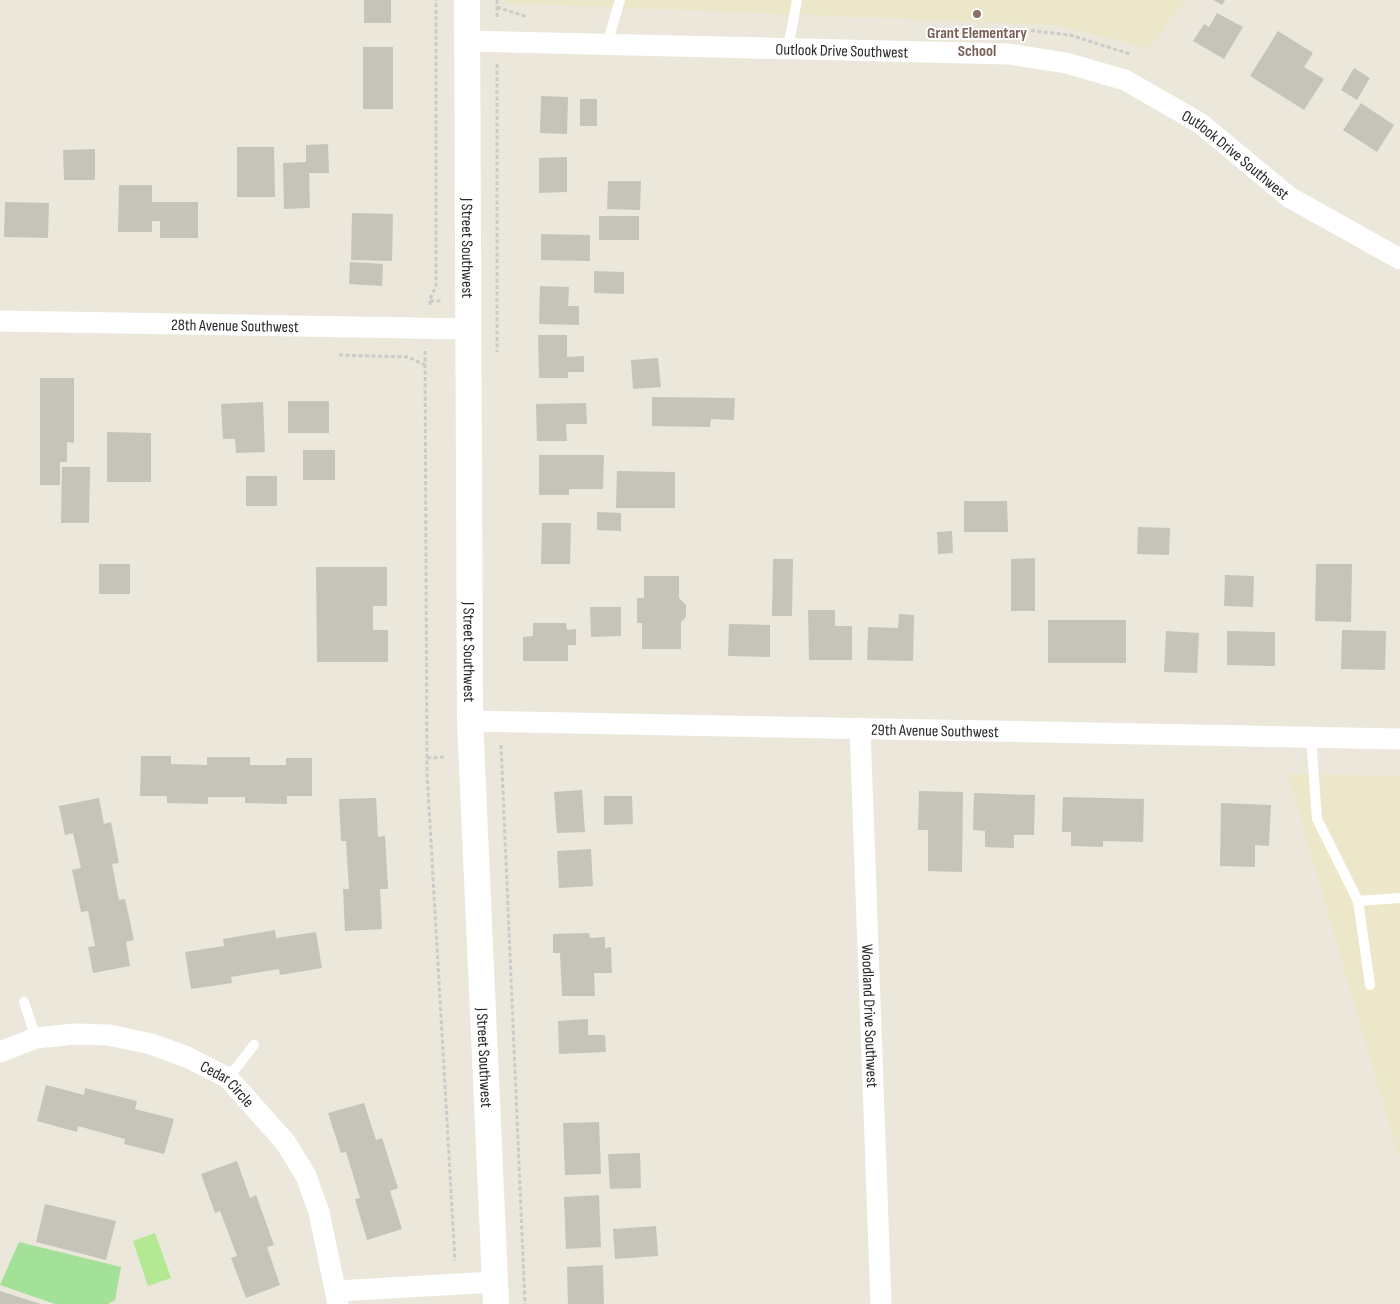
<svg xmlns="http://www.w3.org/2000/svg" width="1400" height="1304" font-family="'Sofia Sans Condensed',sans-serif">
<rect width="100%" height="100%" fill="#ebe7da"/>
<path fill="#ece7c9" d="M504,0h682l-38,48 -93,-23 -551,-22z
M1288,774l112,2v385z"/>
<path fill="#a2e197" d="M19,1242l102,25 -6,33 -7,4h-53l-55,-19z"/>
<path fill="#b4e892" d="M155,1233l16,45 -23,8 -15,-45z"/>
<path fill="#c6c3ba" d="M364,0h27v23h-27z
M1213,0h12l-3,5z
M1217,13l26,14 -19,32 -31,-18 11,-17 5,3z
M1278,31l35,22 -9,14 20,12 -20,31 -54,-34z
M363,47h30v62h-30z
M1354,68l16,10 -13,22 -16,-10z
M541,96l27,1 -1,37 -27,-1z
M580,99h17v27h-17z
M1361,103l33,22 -17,27 -34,-22z
M328,144l1,29h-20l1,35 -26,1 -1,-46 23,-1v-17z
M237,147h37l1,50h-38z
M95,149v31h-31l-1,-30z
M567,157v35l-28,1v-35z
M608,181h33l-1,29 -33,-1z
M119,185h33v17h46v36h-38v-17h-8v11h-34z
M5,202l44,1 -1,35 -44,-1z
M352,213l41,1 -1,47 -41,-1z
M599,216h40v24h-40z
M541,234l49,1v26l-49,-1z
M350,262l33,2 -1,22 -33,-2z
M594,271l30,1v22l-30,-1z
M540,286l29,1 -1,19h11v19l-40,-1z
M538,335h29v22l17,-1v16h-16v6h-29z
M658,358l3,29 -28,2 -2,-29z
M40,378h34v65l-7,-1v20h-7v23h-20z
M652,397l83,1 -1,22 -23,-1 -1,8 -58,-1z
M288,401h41v32h-41z
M263,402l2,50 -29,1 -1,-14h-12l-2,-35z
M586,403l1,21h-21l1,17h-30l-1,-37z
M107,432l44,1v49h-44z
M303,450h32v30h-32z
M539,455h65l-1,34h-34v6h-30z
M62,467h28l-1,56h-28z
M617,471l58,1v36h-59z
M246,476h31v30h-31z
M964,501h43l1,31h-44z
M597,512l24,1v18l-24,-1z
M542,523h29l-1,41h-29z
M1138,527l32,1 -1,27 -32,-1z
M952,531l1,22 -15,1 -1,-22z
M1035,558v53h-24v-52z
M773,559h20l-1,57h-20z
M99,564h31v30h-31z
M1316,564h36l-1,58 -36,-1z
M316,567h71v39h-14v24h15v32h-71z
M1225,575l29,1 -1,31 -29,-1z
M644,576h35v22l7,7v12l-5,5v27h-39v-26h-5v-25h7z
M590,607h31v29l-30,1z
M808,610h27v16h17v34h-43z
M899,614l15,1 -1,46 -46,-1 1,-33 30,1z
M1048,620h78v43h-78z
M533,623h33l1,7 9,-1v16h-8v16h-45v-24l10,-1z
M729,624l41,1v32l-42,-1z
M1342,630l44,1 -1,39 -44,-1z
M1166,631l33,2 -2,40 -33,-1z
M1227,631l48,1v34l-48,-1z
M141,756h30v8l36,1v-8h43v8h36v-7h26v38h-25v8l-42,-1v-6h-37v7l-41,-1v-7h-27z
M582,790l3,42 -28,1 -3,-41z
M919,791l44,1 -1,80 -34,-1v-41h-10z
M974,793l61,2 -1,40h-20v13l-29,-1v-16l-12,-1z
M604,796h28l1,28 -29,1z
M1063,797l81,2 -1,43 -40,-1v6l-32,-1v-14h-9z
M99,798l5,26 7,-2 8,41 -7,1 7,36 6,-1 9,41 -8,2 4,24 -37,7 -5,-26 7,-1 -7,-35 -7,1 -9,-42 9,-2 -8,-35 -8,2 -6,-29z
M376,798l2,39 7,-1 3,53h-8l2,40 -37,2 -2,-42h6l-3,-48h-5l-2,-42z
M1221,803l50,2 -2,41 -14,-1v22l-35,-1z
M591,849l2,37 -34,2 -2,-37z
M275,930l1,8 40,-6 6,36 -42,7 -1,-6 -48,8 1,6 -41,6 -6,-37 39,-6 -1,-7z
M589,933l1,5 15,-1v11l6,-1 1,26h-18l1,23h-33l-2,-43h-7v-19z
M588,1019v16h17l1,17 -47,2 -1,-33z
M46,1085l38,10 1,-7 52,13 -2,8 39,10 -10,35 -40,-10 1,-5 -47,-13 -1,6 -40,-11z
M364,1103l12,37 6,-2 16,50 -8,3 12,38 -35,11 -12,-41 5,-1 -14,-46 -5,1 -13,-40z
M599,1122l2,52 -36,1 -2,-52z
M640,1153l1,35 -31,1 -2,-35z
M237,1161l13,37 6,-3 18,50 -7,2 13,38 -34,13 -15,-40 6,-2 -17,-45 -5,2 -14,-39z
M599,1195l2,52 -35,2 -2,-52z
M45,1204l71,17 -10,39 -70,-18z
M656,1226l2,30 -43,3 -2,-30z
M603,1265l1,39h-36l-1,-37z
M0,1291l41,13h-41z"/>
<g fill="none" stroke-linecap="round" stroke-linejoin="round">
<path stroke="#cbcbcb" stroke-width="3" stroke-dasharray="4 2.5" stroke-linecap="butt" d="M497,0v18
M497,7l30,10
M1018,29l52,6 60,19
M497,64v288
M430,301h12
M430,305v-6l6,-13v-286
M425,351l2,421 28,489
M339,355l69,2 17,8
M501,745l24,559
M427,758l19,-1"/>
<path stroke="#fff" stroke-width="10" d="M607,44l13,-44
M788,48l9,-48
M1311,737l6,82 41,82 12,84
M1358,901l42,-3
M24,1002l12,36
M228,1078l26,-33"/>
<g stroke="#fff" stroke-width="21">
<path id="s1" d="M467,41l542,13 57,9 59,17 75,43 89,74 111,62"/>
<path id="s2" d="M0,321l469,8"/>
<path id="s3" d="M470,721l930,18"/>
<path id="s4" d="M860,728l21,576"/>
<path id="s5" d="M0,1052l36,-14 39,-4 34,1 42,9 36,13 41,21 58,65 20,33 13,36 19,92"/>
<path d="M336,1291l159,-9"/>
</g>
<path stroke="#fff" stroke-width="26" id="s6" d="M467,0l3,721 26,583"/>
</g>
<circle fill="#8d6e63" stroke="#fff" stroke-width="2" cx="977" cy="14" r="5"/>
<g text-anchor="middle" stroke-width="4" stroke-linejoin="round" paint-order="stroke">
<g font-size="16" font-weight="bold" fill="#785e54" stroke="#fff">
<text x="977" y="38">Grant Elementary<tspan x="977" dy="18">School</tspan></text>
</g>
<g font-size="16" fill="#282828" stroke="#fff">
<text dy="6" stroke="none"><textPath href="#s1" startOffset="375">Outlook Drive Southwest</textPath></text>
<text dy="6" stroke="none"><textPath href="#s1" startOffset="795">Outlook Drive Southwest</textPath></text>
<text dy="6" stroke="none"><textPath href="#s6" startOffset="248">J Street Southwest</textPath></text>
<text dy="6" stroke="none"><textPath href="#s2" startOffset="235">28th Avenue Southwest</textPath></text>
<text dy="6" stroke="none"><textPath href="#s6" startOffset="652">J Street Southwest</textPath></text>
<text dy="6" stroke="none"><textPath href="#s3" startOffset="465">29th Avenue Southwest</textPath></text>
<text dy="6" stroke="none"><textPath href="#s4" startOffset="288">Woodland Drive Southwest</textPath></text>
<text dy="6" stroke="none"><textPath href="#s6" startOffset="1058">J Street Southwest</textPath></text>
<text dy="6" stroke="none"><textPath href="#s5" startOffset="242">Cedar Circle</textPath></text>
</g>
</g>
</svg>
